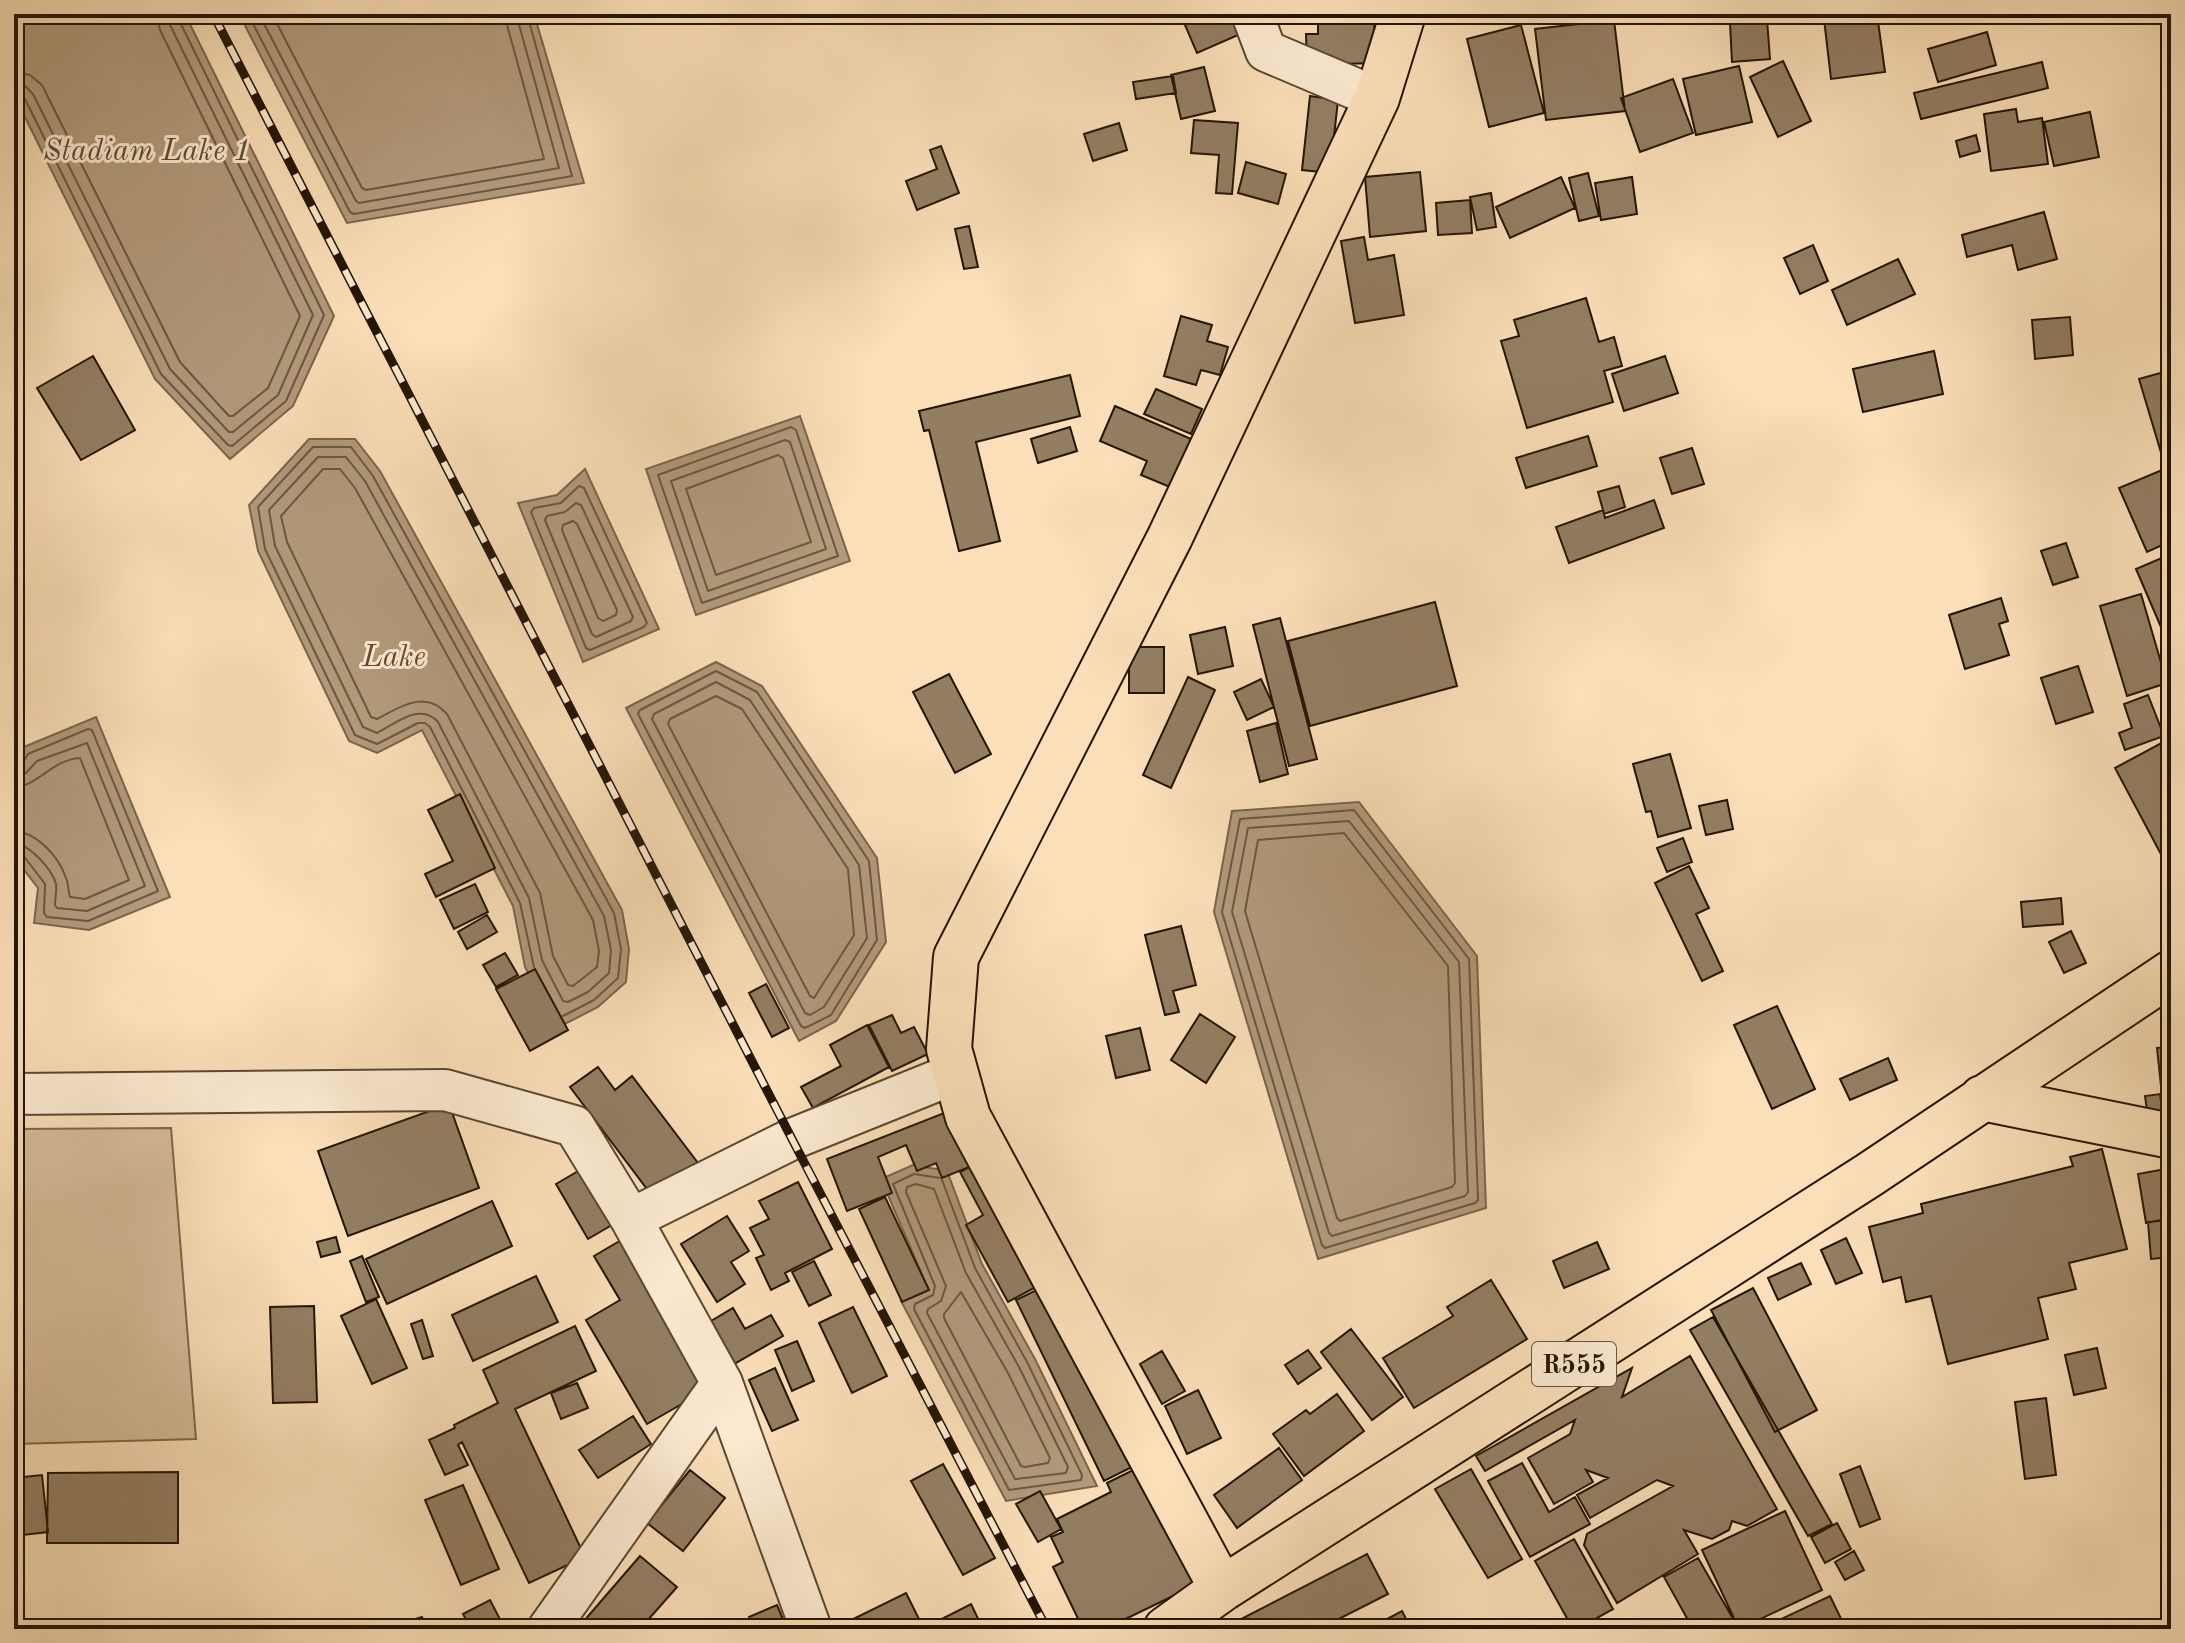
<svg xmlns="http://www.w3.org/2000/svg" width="2185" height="1643" font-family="'Old Standard TT',serif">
<rect width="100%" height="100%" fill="#fbdfb8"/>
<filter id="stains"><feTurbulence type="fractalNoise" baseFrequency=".0025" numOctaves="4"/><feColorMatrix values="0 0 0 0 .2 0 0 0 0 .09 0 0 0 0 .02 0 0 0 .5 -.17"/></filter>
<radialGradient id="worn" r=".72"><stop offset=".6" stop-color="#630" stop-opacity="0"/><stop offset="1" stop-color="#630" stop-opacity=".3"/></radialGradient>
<path fill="#d6bd9a" stroke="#7c6950" stroke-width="2" d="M171,1128l25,311 -182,5v-315z"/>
<path fill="#b29a7b" stroke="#79654c" stroke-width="2" d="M14,14h171l149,302 -41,90 -63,53 -75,-80 -141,-284z
M239,14h295l50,169 -237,40z
M800,416l50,145 -154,54 -50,-146z
M309,439h46l25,32 242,439 7,39 -3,33 -28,25 -41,21 -32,-61 -12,-61 -91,-176 -45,23 -28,-12 -91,-190 -9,-46z
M585,469l74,160 -76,33 -65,-159 39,-8z
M716,662l46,24 115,172 9,84 -50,79 -37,20 -173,-333z
M96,717l74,180 -81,33 -55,-7 4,-35 -24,-31v-61l5,-47z
M1359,802l118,154 9,252 -168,51 -104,-347 18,-101z
M913,1165l34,6 35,93 53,95 62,127 -91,15 -105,-200 27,-13 -47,-109z"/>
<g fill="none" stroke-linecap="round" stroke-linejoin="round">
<path stroke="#6a5840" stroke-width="2" d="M248,14l102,198 4,2 218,-38 -45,-162
M259,14l97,187 3,2 200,-35 -43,-154
M272,14l90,174 4,2 178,-31 -40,-145
M14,72l16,3 12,10 138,277 38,42 11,12h4l35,-28 32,-72 -140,-286 -4,-16
M14,84l11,2 8,8 137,275 59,63h4l45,-37 35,-80 -143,-290 -1,-11
M14,94l6,1 5,4 136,275 67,71 4,1 54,-45 38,-86 -145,-295v-6
M791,427l5,3 42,126 -136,47 -44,-128z
M785,440l5,2 36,107 -118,42 -37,-110z
M778,455l5,3 28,84 -95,33 -30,-86z
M318,457h28l19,24 239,435 7,34 -2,23 -21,19 -20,10 -5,-1 -21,-41 -13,-62 -91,-176c-17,-20 -42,1 -61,11l-14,-6 -88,-181 -6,-36z
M323,469h17l15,19 238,432 6,31 -2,16 -24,19 -5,-1 -15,-29 -13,-63 -93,-179c-22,-25 -47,-7 -70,5l-6,-2 -84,-175 -6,-26z
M579,486l5,2 63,135 -3,4 -54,23 -4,-2 -55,-136 3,-4 27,-5z
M576,503l5,2 52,112 -2,4 -35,16 -4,-3 -47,-114 2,-4 18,-4z
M573,521l4,3 40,86 -1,5 -13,6 -5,-3 -36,-88 1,-5z
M716,671l41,21 112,169 8,79 -46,75 -26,13 -4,-2 -163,-312 2,-4z
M716,682l34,18 109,165 8,73 -43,69 -14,8 -5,-2 -153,-294 2,-5z
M716,696l26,13 106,160 6,66 -40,63 -4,-2 -142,-272 2,-5z
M14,765l8,-1 6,-10 60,-25 4,1 66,161 -70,30 -41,-4 -3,-4 1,-29 -22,-29 -9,-2
M14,775l12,-2 11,-12 50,-18 58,143 -58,25 -30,-3 -2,-3c0,-7 2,-14 1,-21 -4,-15 -27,-40 -42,-41
M14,787c25,-1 37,-27 66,-29l49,122 -44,19 -15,-2c-2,-6 -1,-12 -4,-19 -7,-21 -29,-46 -52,-47
M1354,810l115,149 9,241 -3,3 -150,45 -3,-3 -100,-333 18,-93z
M1349,821l110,141 9,230 -3,4 -133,40 -3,-3 -97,-321 16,-84z
M1344,833l104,133 7,217 -3,4 -112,34 -3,-3 -92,-307 13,-71z
M534,967l-14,-64 -90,-176 -5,-4h-7l-41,21 -22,-9 -90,-186 -7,-42 55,-60h38l22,29 241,437 7,36 -3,29 -24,22 -31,16
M940,1178l-26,-4 -21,10 42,102 -2,9 -18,9 -1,5 95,181 72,-10 1,-5 -55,-113 -52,-94 -33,-88
M916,1184l18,5 32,84 53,94 49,100 -2,6 -51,6 -88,-166 1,-4 13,-8 5,-15 -40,-94 1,-5z
M961,1292l47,81 42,85 -2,5 -23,4 -4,-1 -77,-148v-4z"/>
</g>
<path fill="#937e62" stroke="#231505" stroke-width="2" d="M1190,14h47l8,18 -48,21 -15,-35z
M1477,14h51l-51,6z
M1861,14h16l8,58 -54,7 -7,-60z
M1374,15l1,48 -68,2 -1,-31h12v-17z
M1767,19l3,40 -38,3 -2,-39z
M1614,20l11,91 -79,9 -11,-91z
M1521,25l23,88 -55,14 -22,-88z
M1987,32l9,33 -58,17 -10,-33z
M1783,61l28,60 -33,16 -28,-60z
M2042,62l6,26 -127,31 -7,-26z
M1739,66l13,56 -56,13 -13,-56z
M1204,67l11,44 -34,8 -10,-44z
M1173,76l3,17 -40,6 -3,-17z
M1673,79l20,54 -53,19 -19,-54z
M1310,96l28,4 -8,73 -28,-3z
M2016,109l2,13 24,-4 6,46 -57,7 -7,-57z
M2090,112l9,45 -45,9 -10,-44z
M1194,120l44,3 -6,71 -16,-1 3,-38 -28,-2z
M1119,123l8,27 -34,11 -9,-27z
M1976,135l4,16 -20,6 -4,-16z
M941,146l18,47 -42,17 -11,-29 31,-12 -7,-19z
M1246,162l40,12 -8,30 -40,-11z
M1420,172l6,59 -56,6 -5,-60z
M1588,173l11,43 -20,5 -10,-43z
M1561,177l14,31 -65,30 -14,-31z
M1632,177l5,37 -36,6 -6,-37z
M1491,193l5,34 -19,3 -7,-33z
M1470,200l2,33 -34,2 -2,-32z
M2044,212l13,47 -39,11 -6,-25 -45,12 -5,-22z
M969,226l9,41 -14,2 -9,-40z
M1364,237l4,23 26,-5 10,60 -49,8 -14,-82z
M1813,245l15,36 -28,13 -16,-36z
M1898,259l17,35 -68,31 -15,-35z
M1586,298l13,44 15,-5 8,29 -18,5 9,31 -86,26 -26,-87 18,-5 -5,-16z
M1181,316l31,9 -5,16 21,6 -8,28 -19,-5 -5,15 -32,-9z
M2070,317l3,38 -38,4 -3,-39z
M1934,351l9,43 -80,18 -10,-43z
M93,356l42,74 -54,30 -44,-72z
M1665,356l13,37 -54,18 -12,-37z
M2171,370v116l-32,-107z
M1070,375l10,41 -104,26 24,99 -41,10 -30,-121 -5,1 -5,-20z
M1156,389l46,20 -11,25 -47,-20z
M1115,406l83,36 -21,48 -36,-15 6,-14 -47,-20z
M1070,427l7,24 -39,12 -7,-24z
M1588,436l9,30 -71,22 -10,-30z
M1692,448l12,36 -32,10 -12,-36z
M2162,470l9,20v51l-24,11 -28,-64z
M1619,486l6,21 -21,7 -6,-22z
M1654,500l10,28 -95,35 -13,-36 47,-17 2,8z
M2066,543l12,34 -25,8 -12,-34z
M2171,554v93l-1,1 -34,-79z
M2141,594l26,89 -40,13 -27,-90z
M2001,598l7,23 -9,3 10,31 -44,14 -16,-54z
M1435,602l22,84 -147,40 -22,-85z
M1280,618l37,141 -28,7 -36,-141z
M1225,627l8,39 -35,8 -8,-39z
M1129,647h35v46h-35z
M2078,666l15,46 -37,12 -15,-46z
M949,674l42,80 -36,19 -42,-81z
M1188,677l27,13 -44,98 -28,-13z
M1261,679l13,28 -27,13 -13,-28z
M2148,695l16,41 -39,14 -6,-17 13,-5 -8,-24z
M1276,723l12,51 -28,8 -13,-51z
M2171,738v135l-56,-105z
M1670,754l21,74 -33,9 -7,-26 -5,1 -13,-48z
M460,794l35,74 -59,29 -11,-23 28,-13 -25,-51z
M1727,800l6,29 -27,6 -7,-29z
M1683,838l9,24 -25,10 -10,-24z
M1689,866l20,42 -13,6 27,57 -21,10 -47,-98z
M475,884l13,28 -34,17 -14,-29z
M2061,898l2,26 -40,3 -2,-25z
M487,915l10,17 -30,17 -9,-17z
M1181,926l15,59 -23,6 6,21 -14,3 -20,-80z
M2071,931l15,32 -22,10 -15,-31z
M505,953l13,22 -22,12 -13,-22z
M535,969l33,61 -38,21 -34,-62z
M766,984l23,44 -17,9 -23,-44z
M1777,1006l38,83 -43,20 -38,-84z
M1200,1014l35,23 -29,46 -35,-23z
M892,1015l9,18 13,-6 14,27 -36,17 -23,-46z
M867,1025l22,42 -76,41 -12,-21 40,-21 -11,-21z
M1140,1028l10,42 -34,8 -10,-42z
M2171,1047v87h-5l-9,-86z
M1888,1058l9,22 -47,20 -10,-21z
M598,1067l17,23 17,-14 66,87 -45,34 -83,-110z
M2160,1094l5,36 -15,2 -5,-36z
M449,1104l30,84 -131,48 -30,-85z
M962,1106l22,55 -42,17 -6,-15 -19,8 -11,-26 -28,12 14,36 -45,18 -20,-52z
M2102,1149l25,100 -58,14 7,26 -38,9 10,41 -100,25 -17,-68 -25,6 -5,-25 -18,5 -14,-55 54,-14 -2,-9 152,-38 -3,-9z
M982,1160l65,121 -39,21 -42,-77 17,-10 -23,-43z
M592,1163l32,55 -36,21 -32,-55z
M2171,1168v50l-25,5 -8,-49z
M798,1182l34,67 -47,24 4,8 -18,9 -15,-32 8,-3 -14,-27 19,-9 -10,-18z
M885,1197l44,93 -27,12 -43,-93z
M492,1201l20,45 -125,58 -21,-45z
M727,1216l22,35 -18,11 14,22 -28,18 -36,-58z
M2169,1220l2,37 -20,2 -3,-37z
M628,1236l87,149 -68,39 -61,-104 34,-20 -26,-44z
M336,1237l4,15 -19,5 -4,-15z
M1846,1238l16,35 -26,11 -15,-34z
M1597,1242l12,27 -45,19 -11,-27z
M362,1256l17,41 -13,5 -16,-41z
M814,1261l17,34 -22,11 -17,-34z
M1801,1263l10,21 -33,16 -10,-22z
M536,1276l22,46 -85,39 -21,-46z
M1491,1280l36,59 -113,69 -31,-50 70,-42 -6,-9z
M1055,1281l87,181 -38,19 -88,-181z
M1753,1288l64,122 -42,22 -64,-122z
M376,1299l31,69 -35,16 -31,-68z
M314,1306l3,96 -44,1 -3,-96z
M853,1307l34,69 -35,17 -33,-70z
M733,1308l12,21 26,-14 12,21 -49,28 -23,-43z
M1713,1317l119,207 -24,12 -118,-206z
M422,1320l11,36 -10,3 -12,-35z
M575,1326l21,45 -81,38 70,148 -56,26 -67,-141 -4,3 10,20 -23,10 -16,-35 26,-12 -1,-3 44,-22 -15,-33z
M1351,1329l52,68 -31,23 -51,-68z
M797,1341l17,40 -22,10 -17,-41z
M2097,1348l9,40 -32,7 -9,-40z
M1308,1350l13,18 -23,16 -13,-19z
M1162,1351l23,40 -23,13 -22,-40z
M1690,1356l87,153 -30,17 -15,-5 -3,9 -17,9 -28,-9 14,24 -81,49 -33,-58 3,-11 86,-48 -16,-6 -67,38 -13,-23 31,-17 -22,-8 7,12 -39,22 -26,-46 42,-24 5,-14 -90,51 -9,-15 156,-88 -10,29z
M775,1368l23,52 -26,11 -23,-51z
M577,1383l11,25 -27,11 -10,-26z
M1198,1390l23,48 -34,16 -22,-48z
M1337,1394l27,37 -60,45 -31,-42 33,-24 4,4z
M2046,1398l10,77 -31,4 -10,-77z
M633,1416l18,28 -53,34 -19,-28z
M1279,1448l23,32 -65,48 -23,-33z
M1147,1463l57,118 -99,48h-22l-30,-62 10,-5 -12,-25 12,-5 -6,-13 54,-27 -4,-9z
M1522,1463l27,49 26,-15 15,27 -60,33 -42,-76z
M943,1464l52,94 -32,17 -52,-94z
M1860,1466l20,53 -20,8 -20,-53z
M1471,1469l51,90 -34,19 -53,-89z
M690,1470l35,28 -42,53 -36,-28z
M178,1472v71h-131l1,-70z
M42,1475l6,57 -34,4v-58z
M463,1485l36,84 -38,16 -36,-85z
M1040,1491l21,38 -23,13 -22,-38z
M1785,1511l37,79 -83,39 -37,-79z
M1837,1523l14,26 -26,14 -14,-26z
M1574,1539l39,70 -36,20h-4l-38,-68z
M1854,1551l10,19 -19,10 -10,-18z
M1367,1554l21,40 -69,35h-97z
M640,1556l37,31 -37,42h-63z
M1698,1558l41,71h-46l-29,-52z
M906,1593l18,36h-86l-1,-2z
M1830,1596l16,33h-86z
M490,1600l15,29h-34l-8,-15z
M971,1604l12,25h-48l-3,-5z
M777,1605l10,24h-32l-6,-12z
M1402,1611l9,18h-43z
M422,1617l4,12h-44z"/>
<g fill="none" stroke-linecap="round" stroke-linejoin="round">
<g stroke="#594832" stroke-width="44">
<path id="minor" d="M1252,14l14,37 111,47
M14,1094l431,-4 129,36 57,93 91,164 89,246
M631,1219l161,-80 164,-66
M548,1629l174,-246"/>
</g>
<g stroke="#231505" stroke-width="48">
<path id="major" d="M1982,1098l189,38
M1222,1589l-254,-472 -19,-68 7,-92 214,-420 207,-439 26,-84
M1166,1629l56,-40 647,-414 302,-202"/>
</g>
<use href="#minor" stroke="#fcead1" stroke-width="40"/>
<use href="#major" stroke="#fbdfb8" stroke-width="44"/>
<g stroke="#231505" stroke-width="9">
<path id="rail" d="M213,14l579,1125 255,490"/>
</g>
<use href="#rail" stroke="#fcead1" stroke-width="6" stroke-dasharray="18" stroke-linecap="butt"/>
</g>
<g text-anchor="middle" stroke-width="6" stroke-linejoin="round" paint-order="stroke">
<rect fill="#fcead1" stroke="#645542" stroke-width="2" x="1532" y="1342" width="84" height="44" rx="6"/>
<g font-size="26" font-weight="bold" fill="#231505">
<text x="1574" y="1373">R555</text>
</g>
<g font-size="30" font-style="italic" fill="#5c4a34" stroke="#fcead1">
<text x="147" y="160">Stadiam Lake 1</text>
<text x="394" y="666">Lake</text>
</g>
</g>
<rect width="2185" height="1643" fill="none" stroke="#fbdfb8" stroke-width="48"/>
<rect x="16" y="16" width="2153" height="1611" fill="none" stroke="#231505" stroke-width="4"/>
<rect x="24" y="24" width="2137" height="1595" fill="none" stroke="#231505" stroke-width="2"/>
<rect width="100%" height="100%" filter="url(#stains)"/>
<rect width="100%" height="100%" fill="url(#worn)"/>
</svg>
